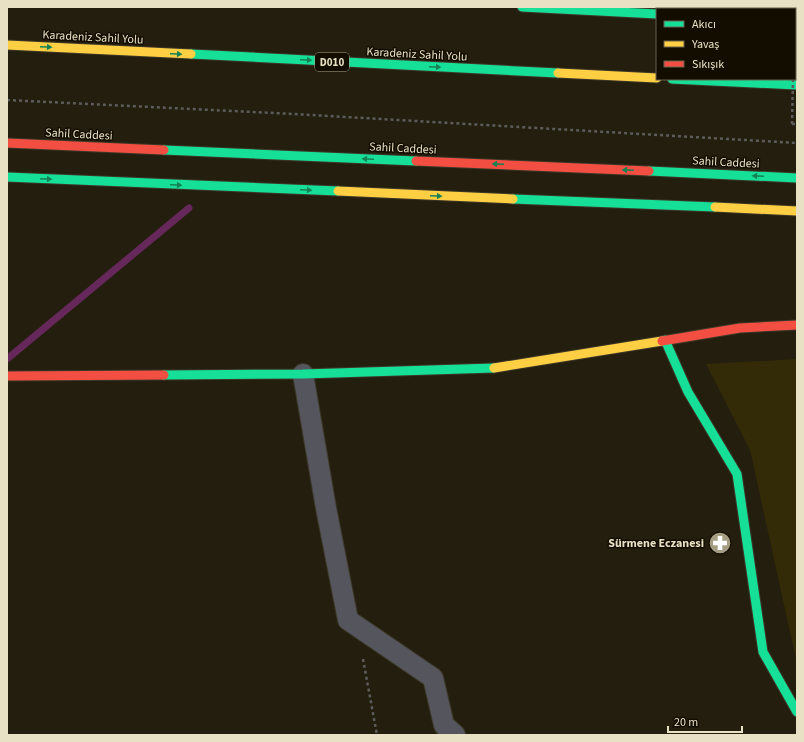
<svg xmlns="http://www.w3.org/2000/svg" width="804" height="742" font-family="'Source Sans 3',sans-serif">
<rect width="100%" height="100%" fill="#231e0d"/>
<path fill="#332a07" d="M797,359v305l-47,-214 -44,-86z"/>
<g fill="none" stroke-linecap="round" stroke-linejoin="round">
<path stroke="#66275a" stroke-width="7" d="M7,359l182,-151"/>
<g stroke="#3d3828" stroke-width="22">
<path id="street" d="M303,374l23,134 22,112 85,58 11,47 11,10"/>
</g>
<g stroke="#3d3828" stroke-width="11">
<path id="fast" d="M522,7l135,7
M191,54l367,19
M672,79l125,6
M164,150l252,11
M649,171l148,7
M7,177l331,14
M513,199l202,8
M665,340l23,52 49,82 26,178 34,60
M164,375l139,-1 191,-6"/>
</g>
<g stroke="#3d3828" stroke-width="11">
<path id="slow" d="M795,21h2
M7,45l184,9
M558,73l99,5
M338,191l175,8
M715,207l82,4
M494,368l168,-27"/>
</g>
<g stroke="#3d3828" stroke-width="11">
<path id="jam" d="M7,143l157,7
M416,161l233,10
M662,341l78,-13 57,-3
M7,376l157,-1"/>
</g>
<path stroke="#5d5c5c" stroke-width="2.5" stroke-dasharray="3 3" stroke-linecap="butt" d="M7,100l287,14 503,29
M792,124h5
M363,659l14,76"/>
<use href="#street" stroke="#54555d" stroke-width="20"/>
<use href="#fast" stroke="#16e098" stroke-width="9"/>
<use href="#slow" stroke="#ffcf43" stroke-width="9"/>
<use href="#jam" stroke="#f24e42" stroke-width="9"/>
<path stroke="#5d5c5c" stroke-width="2.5" stroke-dasharray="3 3" stroke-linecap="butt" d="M792,124l1,-45"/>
</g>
<defs><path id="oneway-solid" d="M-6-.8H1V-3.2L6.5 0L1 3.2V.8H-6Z"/></defs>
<g fill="#158154">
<use href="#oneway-solid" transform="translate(46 47) rotate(3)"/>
<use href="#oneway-solid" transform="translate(176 54) rotate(3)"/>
<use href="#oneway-solid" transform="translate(306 60) rotate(3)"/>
<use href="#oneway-solid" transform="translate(435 67) rotate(3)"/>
<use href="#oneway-solid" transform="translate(368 159) rotate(-177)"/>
<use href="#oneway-solid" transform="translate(498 164) rotate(-177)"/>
<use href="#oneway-solid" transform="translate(628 170) rotate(-177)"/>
<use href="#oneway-solid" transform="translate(758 176) rotate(-177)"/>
<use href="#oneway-solid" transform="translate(46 179) rotate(2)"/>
<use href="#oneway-solid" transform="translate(176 185) rotate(2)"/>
<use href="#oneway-solid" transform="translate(306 190) rotate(2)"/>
<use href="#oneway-solid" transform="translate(436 196) rotate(2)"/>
</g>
<defs>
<g id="pharmacy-disc" transform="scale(1.15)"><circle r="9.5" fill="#a49d83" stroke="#130d00"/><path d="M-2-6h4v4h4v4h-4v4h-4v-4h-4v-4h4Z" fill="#fff"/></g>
</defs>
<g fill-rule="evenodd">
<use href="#pharmacy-disc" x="720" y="543"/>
</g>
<g text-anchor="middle" stroke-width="3" stroke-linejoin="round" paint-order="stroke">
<rect fill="#130d00" stroke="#a9a188" stroke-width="1" x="315" y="53" width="34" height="18" rx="3"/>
<g font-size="11" font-weight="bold" fill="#e9e1c3">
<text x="332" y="66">D010</text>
</g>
<g font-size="12" fill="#e9e1c3" stroke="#130d00">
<text transform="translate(93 37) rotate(3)" y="4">Karadeniz Sahil Yolu</text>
<text transform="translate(417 54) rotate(3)" y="4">Karadeniz Sahil Yolu</text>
<text transform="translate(79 134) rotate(3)" y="4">Sahil Caddesi</text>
<text transform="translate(403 148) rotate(3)" y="4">Sahil Caddesi</text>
<text transform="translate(726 162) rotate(3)" y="4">Sahil Caddesi</text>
</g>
<g font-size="12" font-weight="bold" fill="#e9e1c3" stroke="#130d00" text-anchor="end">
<text x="704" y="547">Sürmene Eczanesi</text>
</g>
</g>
<rect width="804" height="742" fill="none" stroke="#e9e1c3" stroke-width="16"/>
<rect x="656" y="8" width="140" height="72" fill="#130d00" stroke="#69624e"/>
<rect x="664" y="21" width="20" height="6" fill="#16e098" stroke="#69624e"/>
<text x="692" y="28" font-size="12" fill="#e9e1c3">Akıcı</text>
<rect x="664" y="41" width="20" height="6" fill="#ffcf43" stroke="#69624e"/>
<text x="692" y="48" font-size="12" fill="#e9e1c3">Yavaş</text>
<rect x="664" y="61" width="20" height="6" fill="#f24e42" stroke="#69624e"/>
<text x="692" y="68" font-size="12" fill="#e9e1c3">Sıkışık</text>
<path d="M668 726v6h74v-6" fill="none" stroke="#e9e1c3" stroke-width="2"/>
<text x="674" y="726" font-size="12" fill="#e9e1c3" stroke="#130d00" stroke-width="3" paint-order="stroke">20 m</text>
</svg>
